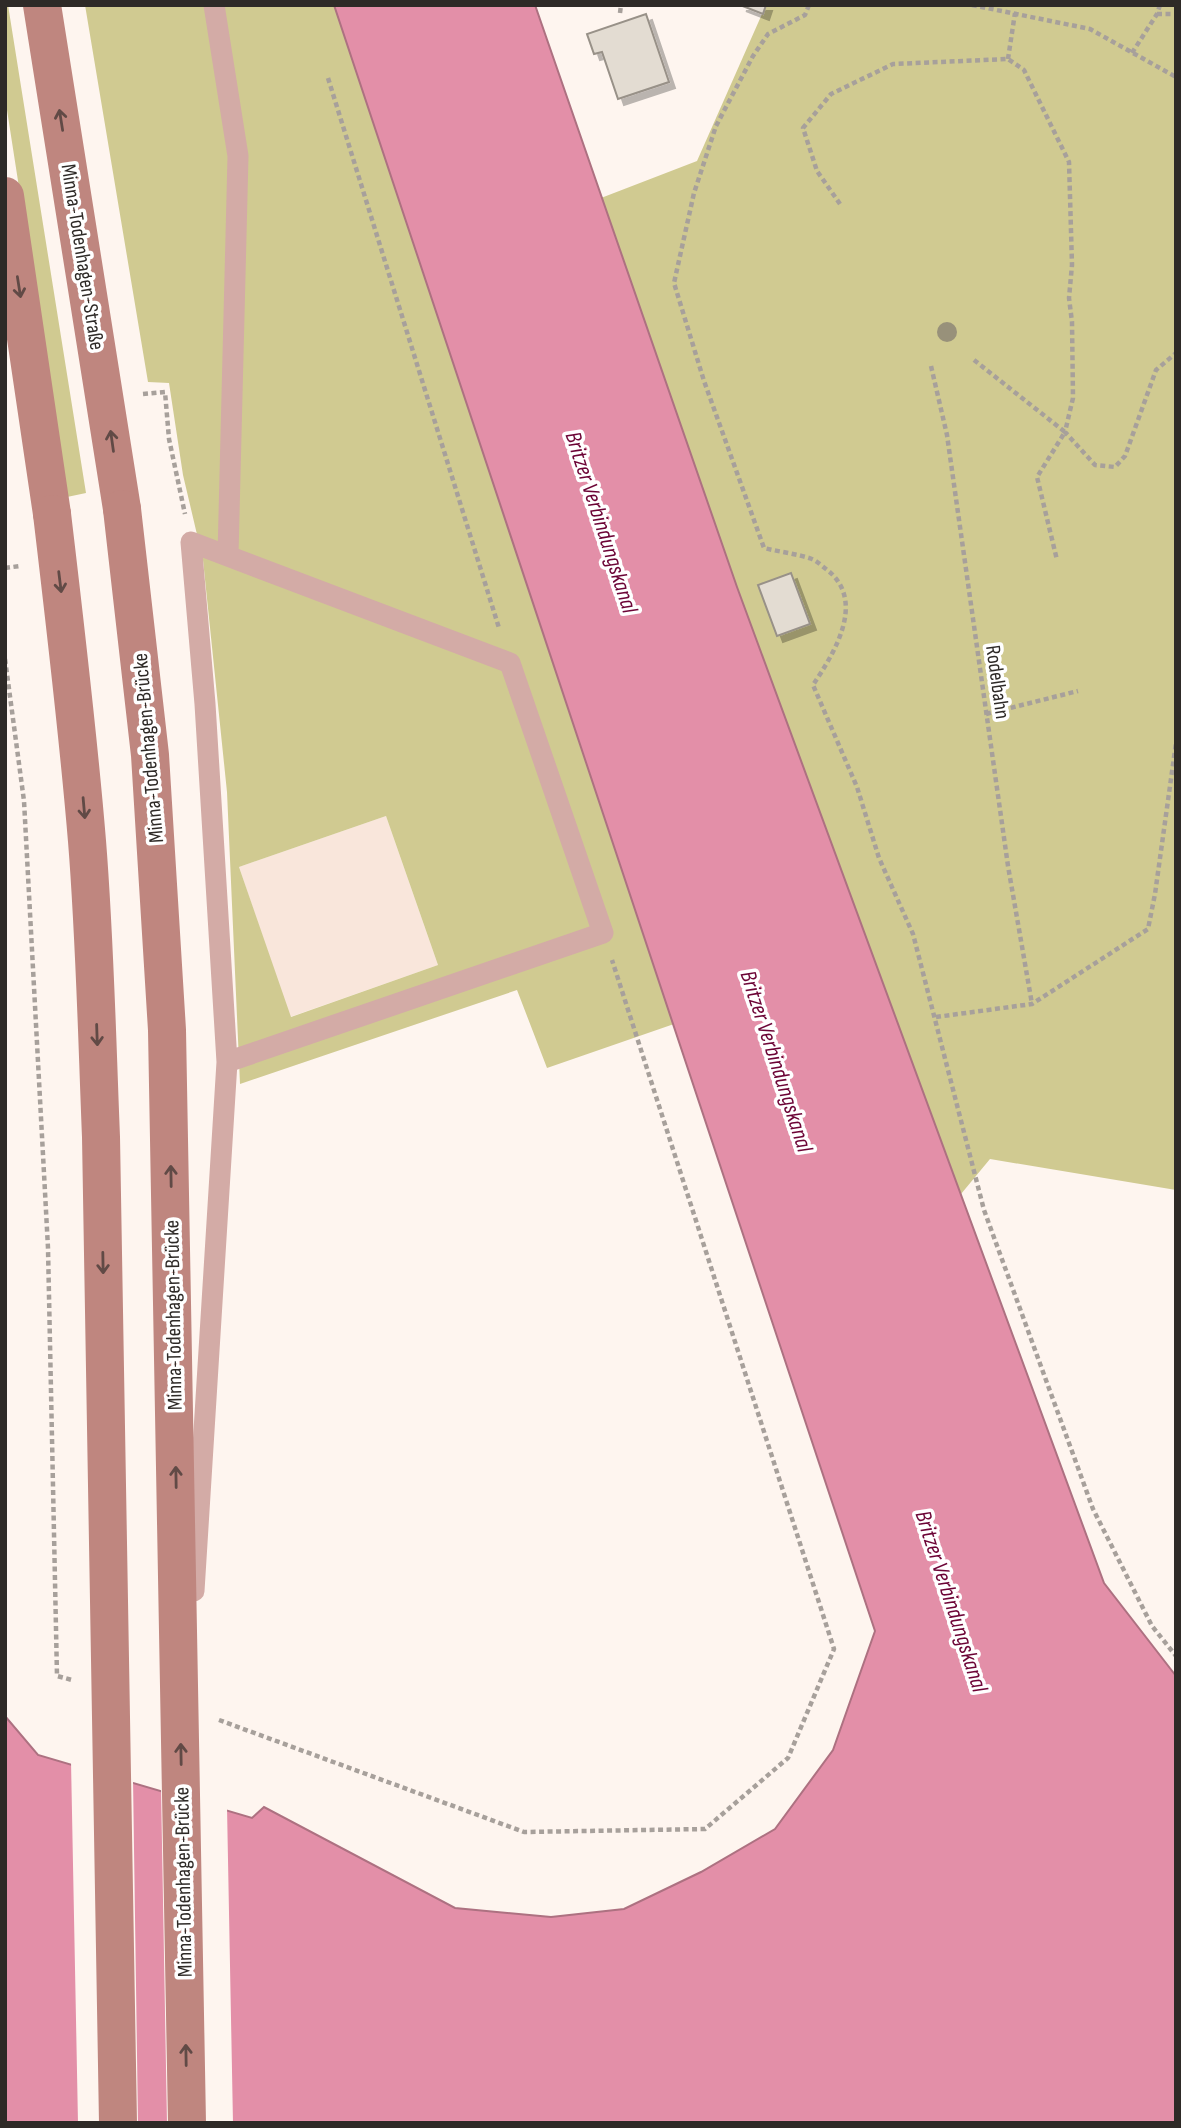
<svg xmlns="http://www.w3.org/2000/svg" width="1181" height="2128" font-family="'Sofia Sans Condensed',sans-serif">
<defs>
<filter id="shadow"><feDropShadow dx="6" dy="6" stdDeviation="0" flood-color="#0004"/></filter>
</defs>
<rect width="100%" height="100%" fill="#fef5ef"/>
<path fill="#f9e6db" d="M386,816l52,149 -148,52 -51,-150z"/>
<path fill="#d0ca91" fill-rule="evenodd" d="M5,5h3l78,488 -19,4 -62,-400z
M85,5h249l340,1019 -127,44 -30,-78 -277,94 -13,-292 -24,-232 -20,-85 -14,-92 -21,-1zM386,816l52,149 -147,52 -52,-150z
M766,5h410v1185l-186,-31 -29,35 -224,-607 -136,-389 96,-37z"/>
<path fill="#e38fa8" stroke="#ad7181" stroke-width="2" d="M334,5h201l202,582 367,996 72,93v447h-1171v-407l33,39 214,63 12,-11 191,101 96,9 73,-8 77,-37 74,-43 58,-79 42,-119z"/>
<path fill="#fef5ef" d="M71,1761l62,18 5,344h-60z
M161,1788l66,19 6,316h-66z"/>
<path fill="#e3dcd2" stroke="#989188" stroke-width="2" filter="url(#shadow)" d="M740,5h26l-3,9z
M646,14l23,68 -51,17 -16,-47 -8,2 -7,-20z
M791,573l19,51 -33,12 -19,-51z"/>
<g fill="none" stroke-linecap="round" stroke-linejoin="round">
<path stroke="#a7a09b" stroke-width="4.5" stroke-dasharray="5 3.5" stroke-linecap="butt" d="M809,5l-4,10 -37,19 -15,22 -37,70 -22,67 -20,90 30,98 60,167c16,4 34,6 48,11 5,2 10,7 14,10 41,31 9,83 -13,116l44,102 22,71 34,76 71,276 109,299 59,117 24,30
M972,5l118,24 86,48
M620,13l1,-8
M1157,14h19
M1132,53l25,-39 3,-9
M1008,59l7,-46
M328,78l171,550
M840,204l-23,-33 -14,-43 28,-34 62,-30 115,-5 16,11 45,92 3,103 -3,33 3,24 1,76 -8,34 30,33 20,2 10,-11 31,-86 20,-17
M974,360l91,72 -28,45 20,83
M931,366l16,69 61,431 24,138
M143,394l22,-2 4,47 16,75
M5,568l15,-2
M5,659l19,142 24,447 9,428 15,4
M986,714l92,-23
M936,1017l96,-13 116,-75 7,-35 21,-151
M219,1720l305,112 181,-3 83,-71 46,-109 -222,-689"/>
<path stroke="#d3aba6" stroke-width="21" d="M214,5l24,151 -10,399
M191,542l319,121 93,270 -376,129 -22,-358z
M194,1591l33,-529"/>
<path stroke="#bf867f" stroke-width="38" d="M42,5l80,504
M5,196l47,318"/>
<path stroke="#bf867f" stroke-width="38" d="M122,509l28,246 17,275 20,1093
M52,514c13,109 26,218 35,327 8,99 10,198 14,296l17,986"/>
</g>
<circle fill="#98917a" cx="947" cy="332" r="10"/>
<defs><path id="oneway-shaft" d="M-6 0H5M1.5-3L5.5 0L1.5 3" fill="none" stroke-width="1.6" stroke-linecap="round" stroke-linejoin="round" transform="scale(1.75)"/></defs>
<g stroke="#614a46">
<use href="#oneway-shaft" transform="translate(61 120) rotate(-99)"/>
<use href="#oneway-shaft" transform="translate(19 287) rotate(81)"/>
<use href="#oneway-shaft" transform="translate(112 441) rotate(-98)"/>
<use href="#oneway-shaft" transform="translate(60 582) rotate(83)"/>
<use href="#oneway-shaft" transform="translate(84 808) rotate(85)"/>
<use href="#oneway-shaft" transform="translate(97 1035) rotate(88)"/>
<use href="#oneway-shaft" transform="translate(171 1176) rotate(-91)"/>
<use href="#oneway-shaft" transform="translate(103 1263) rotate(89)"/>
<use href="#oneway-shaft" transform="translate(176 1477) rotate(-91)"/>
<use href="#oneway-shaft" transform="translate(181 1754) rotate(-91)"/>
<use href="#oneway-shaft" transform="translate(186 2055) rotate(-91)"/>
</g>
<g text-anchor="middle" stroke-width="7" stroke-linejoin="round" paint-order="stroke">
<g font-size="21" fill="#2e2a27" stroke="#fff">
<text transform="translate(83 257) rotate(81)" y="7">Minna-Todenhagen-Straße</text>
<text transform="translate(998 682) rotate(82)" y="7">Rodelbahn</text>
<text transform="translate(148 748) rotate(-95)" y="7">Minna-Todenhagen-Brücke</text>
<text transform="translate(173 1315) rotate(-91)" y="7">Minna-Todenhagen-Brücke</text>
<text transform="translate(183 1882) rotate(-91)" y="7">Minna-Todenhagen-Brücke</text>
</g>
<g font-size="23" font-style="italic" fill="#6c0436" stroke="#fff">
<text transform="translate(602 522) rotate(72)" y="8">Britzer Verbindungskanal</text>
<text transform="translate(777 1061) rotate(72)" y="8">Britzer Verbindungskanal</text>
<text transform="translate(952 1601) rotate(72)" y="8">Britzer Verbindungskanal</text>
</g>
</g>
<rect width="1181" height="2128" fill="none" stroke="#2e2a27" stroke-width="14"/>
</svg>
